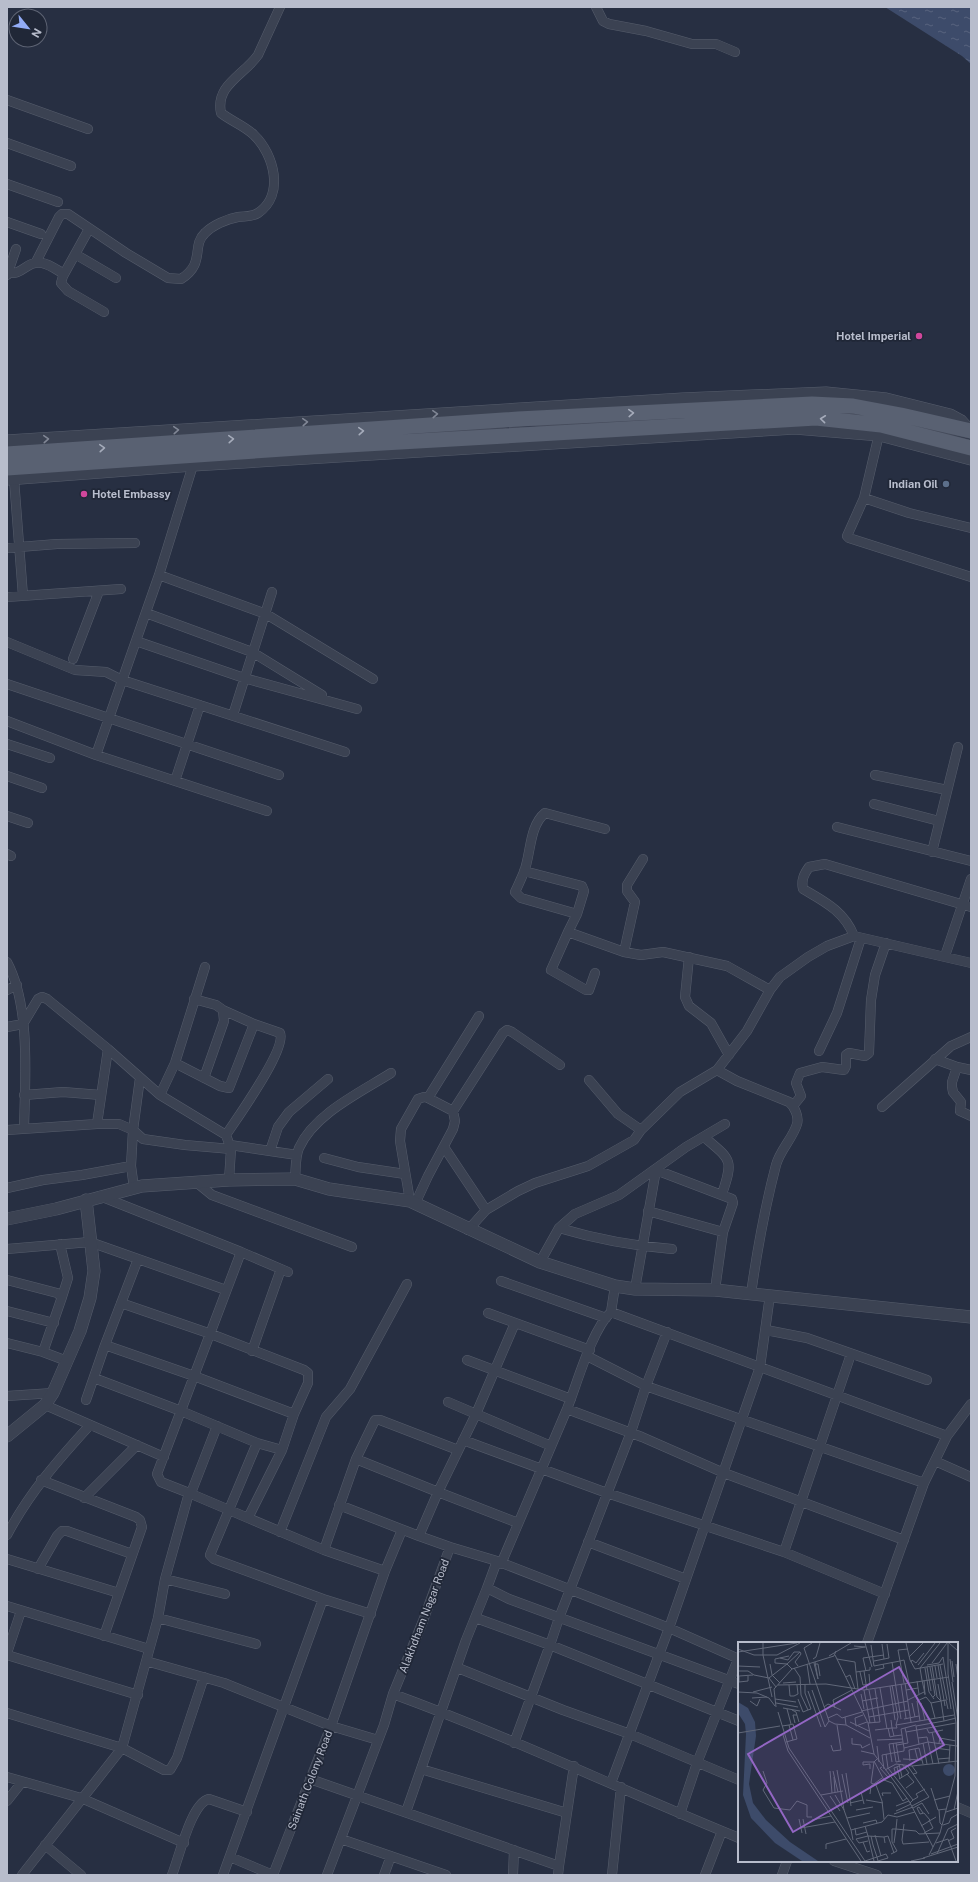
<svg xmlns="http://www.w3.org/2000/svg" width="978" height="1882" font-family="'Public Sans',sans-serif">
<defs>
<pattern id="water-ripples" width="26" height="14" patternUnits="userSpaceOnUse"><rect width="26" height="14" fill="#3d4b6a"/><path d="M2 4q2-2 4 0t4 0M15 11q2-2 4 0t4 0" fill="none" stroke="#57637e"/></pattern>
</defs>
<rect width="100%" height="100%" fill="#272f42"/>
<path fill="url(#water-ripples)" d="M885,7h86v57l-9,-8z"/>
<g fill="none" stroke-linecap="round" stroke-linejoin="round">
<g stroke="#565d6c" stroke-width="10">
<path id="minor" d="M596,7l7,14 6,3 37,7 46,13h24l19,8
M7,100l81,29
M7,143l64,23
M7,184l51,18
M7,222l34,12
M89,229l-26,47 -2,7 7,8 36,21
M75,254l41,24
M36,262l23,-45 3,-3h6l58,39 42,25 13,1c25,-16 10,-33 24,-46 8,-8 22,-14 33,-16 8,-1 14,0 20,-4 27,-18 16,-59 -4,-78 -9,-9 -23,-14 -33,-22 -6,-28 23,-38 37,-58l22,-48
M8,272c14,5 18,-12 34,-9 7,1 15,7 22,11
M7,275l9,-26
M880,430l-16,68 -17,38 2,2 122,39
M14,479l9,117
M864,498l45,15 62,15
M7,548l50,-4 78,-1
M159,575l107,39 107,65
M7,597l114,-8
M146,613l106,39 70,43
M136,641l108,37 113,31
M7,642l68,28 31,2 16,8 223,72
M73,659l26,-68
M7,684l272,91
M233,715l39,-123
M7,721l89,34 171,56
M7,744l43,14
M96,755l63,-180 34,-110
M875,775l72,15
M7,776l35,12
M175,781l25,-76
M874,804l65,17
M7,816l21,7
M837,827l134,34
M605,829l-60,-16c-16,13 -14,41 -21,59 -3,7 -6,14 -9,20l6,6 56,16 -9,18 56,20 17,3 22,-3 64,14 43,24
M932,852l26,-105
M7,854l4,2
M524,871l58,15 2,5 -7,23
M568,932l-17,38 35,20h3l6,-17
M854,936c-10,-25 -29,-34 -51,-47 -2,-9 1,-15 6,-22l16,-3 146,43
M624,952l11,-50 -8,-11v-6l16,-26
M945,956l26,-77
M689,957l-4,40 4,9 22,17 18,32
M7,962c24,45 18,117 17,167
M7,990l10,-5
M194,999l22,6 7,5 31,14
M7,1027l16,-3 15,-25 4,-2 5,2 61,50 52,46 66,40 5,14 -2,31
M819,1051l18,-38 24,-75
M935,1059l22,8 14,3
M175,1063l45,23 9,2 25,-64 26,9c7,16 -43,85 -54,102
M957,1067l-5,15v5l1,5 8,10 -1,9 11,5
M204,1078l20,-57 -1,-11
M589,1080l29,34 23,16
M24,1095l39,-3 38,3
M160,1095l15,-32 30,-96
M428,1098l51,-82
M793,1106l8,-10 -5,-13 4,-10 22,-6 22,3 2,-4v-11l3,-2 16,3 4,-3 2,-53 4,-25 11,-32
M882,1107l69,-61 20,-9
M97,1124l11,-75
M7,1130l90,-6h22l14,6 10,9 42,6 46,4
M704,1137c27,23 30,22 18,57
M230,1145l67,10
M444,1147l42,63
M270,1151l8,-24 11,-15 39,-33
M324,1158l34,9 47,7
M131,1166l2,-36 7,-52
M295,1179c1,-10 0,-22 4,-31 15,-34 62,-56 92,-75
M196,1182l16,13 140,52
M7,1188l36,-8 39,-5 49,-9 3,22
M100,1196l141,56 -84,222 4,8 28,11
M410,1201l-10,-60 1,-12 17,-30 6,-2 4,1 25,13 50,-78 4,-3 5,2 48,33
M415,1204l13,-28 25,-47 2,-8 -2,-10
M648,1211l75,21
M559,1228c37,11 75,18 113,21
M468,1230l18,-20 32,-19 17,-8 53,-17 46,-26 7,-10 39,-38 37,-22
M60,1244l8,34 -6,19
M7,1249l83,-7 136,48
M241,1252l47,20
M540,1262l19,-34 16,-14 44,-19 67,-48 39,-23
M7,1280l50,13 5,4 -19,55
M501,1281l105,37
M615,1286l-4,26c-19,17 -34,72 -44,97l75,28 82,36 180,67
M635,1289l21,-119 76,29 1,4 -10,29 -8,58
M751,1294c6,-43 14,-87 25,-129 4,-15 17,-27 21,-41 2,-7 -2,-17 -8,-22l-52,-21 -20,-11 30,-39 23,-41 10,-13 28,-20 19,-11 27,-10 117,27
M121,1303l90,31 93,36 4,3v10l-14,31 -12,36 -34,68 76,32 32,-91 82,33 -19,44 31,11 -27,74 -30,73 -9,31 -57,150
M7,1311l47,12
M611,1312l336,124
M488,1313l102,37
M515,1323l-39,91 -38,78 80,31
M766,1330l41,8 120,42
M7,1343l36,9 24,9
M105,1345l33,-86
M252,1351l29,-82
M587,1356l59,30 278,97
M467,1360l104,39
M94,1378l87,33 76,32 25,7
M7,1396l46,-3
M86,1400l19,-55 89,31 100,38
M448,1402l103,44
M45,1405l119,52
M463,1440l144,53 177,59 101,42
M257,1443l-47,112 4,4 109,40
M356,1459l19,-39h5l78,30
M935,1461l36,16
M41,1480l95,37 4,3 2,7 -38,109
M191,1493l26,-67
M84,1498l53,-53
M339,1505l80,31
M280,1532l46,-115 24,-28 57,-105
M7,1535c22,-42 51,-75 83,-110
M588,1542l98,37
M450,1547l47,14 -10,27 22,11 230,85
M324,1550l61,21 -54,155 47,14
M784,1552l67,-198
M7,1559l112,34
M497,1561l172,67 70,31
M501,1564l66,-155
M38,1569l19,-33 5,-5h5l65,23
M385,1571l17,-41
M165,1579l60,15
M7,1606l142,43
M158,1618l98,26
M476,1618l74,27 189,76
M867,1643l57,-160 23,-47 24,-32
M7,1653l14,-42
M7,1655l131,40
M146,1661l78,22 107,43 -58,149
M458,1668l105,42 67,24 109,46
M393,1694c118,43 230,97 346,144
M7,1713l115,35 42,22h6l7,-12 27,-81
M514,1743l36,-98 9,-27 72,-186 15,-46 21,-54
M421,1769l146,44
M7,1777l74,21 103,45
M310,1779l249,87 -1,9
M611,1783l58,-155 91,-261 10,-72
M7,1801l15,-19
M957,1807l14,6
M406,1812l60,-172 21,-52
M680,1814l17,-51 41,-104
M341,1839l105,36
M45,1845l36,30
M230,1857l43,18
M834,1861l43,14
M559,1866l15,-100
M22,1875l100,-127 36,-130 7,-39 24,-86 59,25
M172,1875c7,-17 19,-72 37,-76l38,13
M223,1875l100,-276 48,15
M384,1875l7,-19
M513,1875l1,-25
M612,1875l9,-88
M705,1875l17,-44
M782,1875l5,-14"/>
</g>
<g stroke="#565d6c" stroke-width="13">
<path id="tertiary" d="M7,441l676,-42 143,-6 60,6 64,16 11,6 9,10
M7,479l186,-14 602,-37 85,7 91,24
M7,1219l49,-10 86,-23 87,-6 66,-1 34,10 81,12 130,61 75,24 20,3 80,1 256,27
M7,1436l38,-31 8,-12 27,-62 10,-33 4,-27 -8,-71"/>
</g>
<g stroke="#454b5b" stroke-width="16">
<path id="primary" d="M7,454l511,-35 294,-15 41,2 48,9 70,16
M7,468l306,-21 503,-29 65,7 90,23"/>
</g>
<use href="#minor" stroke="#3b4252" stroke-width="9"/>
<use href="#tertiary" stroke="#3b4252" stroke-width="12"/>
<use href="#primary" stroke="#596172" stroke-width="15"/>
</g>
<defs><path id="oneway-chevron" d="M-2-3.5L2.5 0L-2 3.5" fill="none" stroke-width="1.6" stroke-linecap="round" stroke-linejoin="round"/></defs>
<g stroke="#a5abba">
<use href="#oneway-chevron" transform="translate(631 413) rotate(-3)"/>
<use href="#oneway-chevron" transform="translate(823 419) rotate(-174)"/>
<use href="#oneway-chevron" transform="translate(361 431) rotate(-4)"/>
<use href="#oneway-chevron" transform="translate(231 439) rotate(-4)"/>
<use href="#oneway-chevron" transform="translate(102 448) rotate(-4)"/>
</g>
<g stroke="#808695">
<use href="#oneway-chevron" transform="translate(435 414) rotate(-3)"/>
<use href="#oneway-chevron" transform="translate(305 422) rotate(-4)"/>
<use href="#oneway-chevron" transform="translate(176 430) rotate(-4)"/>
<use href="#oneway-chevron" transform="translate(46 439) rotate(-4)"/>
</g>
<g fill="#d1479c" stroke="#202737" stroke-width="1.5">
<circle cx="919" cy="336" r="4"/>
<circle cx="84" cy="494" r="4"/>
</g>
<circle fill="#5c6f8a" stroke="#202737" stroke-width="1.5" cx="946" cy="484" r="4"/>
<g text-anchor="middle" stroke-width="3.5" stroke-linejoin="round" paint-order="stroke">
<g font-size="11" font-weight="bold" fill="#b8bdcc" stroke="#202737" text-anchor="end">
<text x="911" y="340">Hotel Imperial</text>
<text x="938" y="488">Indian Oil</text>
<text x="92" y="498" text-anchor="start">Hotel Embassy</text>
</g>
<g font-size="11" fill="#b8bdcc" stroke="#202737">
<text transform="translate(424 1616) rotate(-69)" y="4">Alakhdham Nagar Road</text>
<text transform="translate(310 1780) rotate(-69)" y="4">Sainath Colony Road</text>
</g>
</g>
<g transform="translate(738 1642)">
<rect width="220" height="220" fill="#272f42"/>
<path d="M0,60l10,6 7,14 1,14 -7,48 4,19 13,17 24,22 28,19h-16l-27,-18 -24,-25 -8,-23 3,-61 -1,-10 -7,-11zM205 128a6 6 0 1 1 12 0a6 6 0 1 1-12 0Z" fill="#3d4b6a"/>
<path fill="none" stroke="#616879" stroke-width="1" d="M74,1l-8,5 25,73 6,3 11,1 -1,-8 17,-5M127,1l7,24M168,1l4,17 5,9 28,-5M211,1l9,8M133,3l3,21 26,-5 -2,-11 10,-1M116,4l12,1M0,7l16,6h9v-12M109,8l18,-3M0,10l59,-9M97,13l33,68 6,31 35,47 24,46M91,14l22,-13M171,15l14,-14M42,16l8,2 6,-8h6M75,17l3,-2 4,-14M99,17l18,3 1,10M146,17l5,-1 -2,-14M212,17l3,23M136,19l10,-2 -2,-15M214,19l2,16M154,20l9,57M173,20l1,-2 4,3 8,-10M76,21l4,16 -3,-17M194,21l15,-20M32,22l2,11 8,8M49,22l-12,-1v-4l14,-3M69,22l3,20M78,22h2l2,12M218,22l2,15M180,23l17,-22M189,23l12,-2 4,-6 8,52M200,23l7,41M202,23l7,35M0,24l22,1M194,24l5,31 4,4 5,-1 2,9M197,24l2,12M189,25l4,24M192,25l5,28 -2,2M56,26l6,9 1,18 7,15 3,-1 -6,-16v-9M187,26l4,24 5,7M54,27l-5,-5 13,-12 1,2 -6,8 3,4M137,28l9,-2 -1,-4M0,29h10l6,4 15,3M126,29l3,19M128,29l-3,-13 21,-3M122,30l3,13 7,-1 -1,-10M10,34v5l-9,1v-6l14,-1M108,35l4,-2 5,14M184,38l-2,-12 20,-25M184,38l3,14M186,38l1,15M179,39l2,13M214,40l6,38M45,41l13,-1M166,41l-4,-22 4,-1 5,23M167,41l6,39M163,42l5,34M40,43l48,-1 38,6 85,-13M51,43l1,11h4l4,-2 -1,-9M154,43l6,32 -2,8M152,44l5,34M38,45l-7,-9 18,-14M142,46l7,41M120,47l-2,-17 14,-2v-3M74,48l13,37 4,-6M126,48l6,33M131,48l6,32M168,48l12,-2M70,49l13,36M0,50l19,1 12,5 6,8M15,50l19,-5M123,52l3,15M34,55l-9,-42h14l23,-12M14,56l15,-1M37,57l21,3M60,57l5,13 5,-2M170,58l16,-8M12,59l7,5 3,-7M124,59l16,-3M38,61l22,4M174,61l3,14M183,61l4,17M193,61l10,-2 -3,-17M38,65l-2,-18 18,-20 42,-13 2,-5M86,65l4,-3 13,6M45,66l17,3M97,66l-2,-8 19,-10M49,67l4,15M54,68l4,2 3,10M123,69l47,-10M40,70l11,36 76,113M125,73l-8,3 1,8 11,-4M131,75l40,-7M90,76l9,-4 5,4 3,-1M166,77l15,-3M182,79l-3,-20 9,-4 5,6 4,15M206,79l12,-3M112,80l19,9M57,81l-2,-8h4M130,81l12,-1 -5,-33M108,83l24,13M44,84l7,-1 4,15M150,86l2,9 4,-1M167,86l1,4 50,-9M189,87l2,4 14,-3M137,88l17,-2 -1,-8M194,90l7,32M0,91l42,-7M45,93l5,16 73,110M164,93l-1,-6 15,-4M114,96v6l9,1 1,3 8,-4M180,96l9,-1 6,27M139,98l26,-1M48,100l11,-3 -4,-15 -4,1M165,100l1,6 24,-6 29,4M155,101l3,19 5,-1M158,101l3,18M185,101l4,21M201,101l1,-5 16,3M181,102l-3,-18 28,-5 -3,-20M93,103l2,6 8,-1 -4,-25M159,103l11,-2 -2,-11M139,104l2,16M181,106l4,16M197,106l15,2M177,107l3,12M123,109l13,3M148,112l2,14 25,32 -3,3M139,117l-3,3 -3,21 5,2 6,16 2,18M165,117l19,1M200,117l12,-1M136,119l10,19 8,3 11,18 4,-3M172,119l-1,-11 10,-2M154,120l-3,-18 14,-2 -1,-7 -8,1 -2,-8h5l-1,-3 58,-10M211,120l1,-17M161,122l3,13M169,123l22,32 -17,9M174,124l5,7 -4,1M144,125l-2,1 8,9M159,125l3,12M132,127v-5l-7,1v-3h11M146,127l-2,-14 22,-4v-3M99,128l7,40M147,128l11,-6 16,2 46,-5M25,129l4,12 -4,7 11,18 16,2 7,-9 10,4v12h5M92,129l2,22M95,129l5,21M108,131l5,33M104,132l6,29M158,133l-2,-7 5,-2M96,135l1,15M161,137l10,-6 -7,-9M168,146l8,-6 -7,-8M193,146l7,22 8,-1M123,150l3,12M132,152l1,-8 11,-8M83,153l22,-4M97,153l9,15 7,20M92,154l10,15M145,154l-1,-3h9M128,158l17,3M175,158l5,-3 -2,-3 9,-5M196,158l16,-4M112,161l13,-3M158,164l13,-5M175,166l9,-5 7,11M118,168l17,-3M201,168l1,13 2,2M216,168l4,-19M158,169l15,-7M208,170l12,-4M185,171l-4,-6 -2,1 3,6 4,-1 6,7M156,172l19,-7M109,176l23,-5M61,177l3,14M65,177l3,15M159,177l-1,10 20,2 3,3 21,-1M74,178l19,-4M125,181l13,-3 1,3M205,183l6,-2 2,-5 7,-4M127,184l3,10 16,1 1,6M183,184l15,-9M63,186l34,-6M117,186l1,7 11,-3M186,191l9,-5 -4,-8M137,193l6,21M146,195l4,-1 6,17M115,198l-2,-10 31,-8 6,-7 9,2 18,-5M164,198l1,4 26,-2M164,198l2,-16M130,199l-9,2 -3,-4 12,-3 6,25M210,199l6,-3 -3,-7 5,-3M125,200l4,10 3,-1M198,201l12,-4 8,22M88,207v-5l20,-5M153,212l6,-3 -5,-9v-13h4l-2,14M193,212l27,-10M199,212l11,-25 10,-5M191,213l11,-22 15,-57 1,-53 -8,-49v-31M185,216l35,-11M127,219l21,-7 2,4 -10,3 -1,-4 -4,-12 -2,-9M173,219l14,-3"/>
<path fill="#9366c4" fill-opacity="0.15" stroke="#9366c4" stroke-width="2" d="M161,25l45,78 -151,87 -45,-78z"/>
<rect width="220" height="220" fill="none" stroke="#b8bdcc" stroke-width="2"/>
</g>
<rect width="978" height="1882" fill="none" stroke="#b8bdcc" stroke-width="16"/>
<g transform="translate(28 28) rotate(120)"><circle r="19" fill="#202737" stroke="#5d6373"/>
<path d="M0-3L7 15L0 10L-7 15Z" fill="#92acf7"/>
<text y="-6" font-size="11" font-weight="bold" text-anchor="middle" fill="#b8bdcc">N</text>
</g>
</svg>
